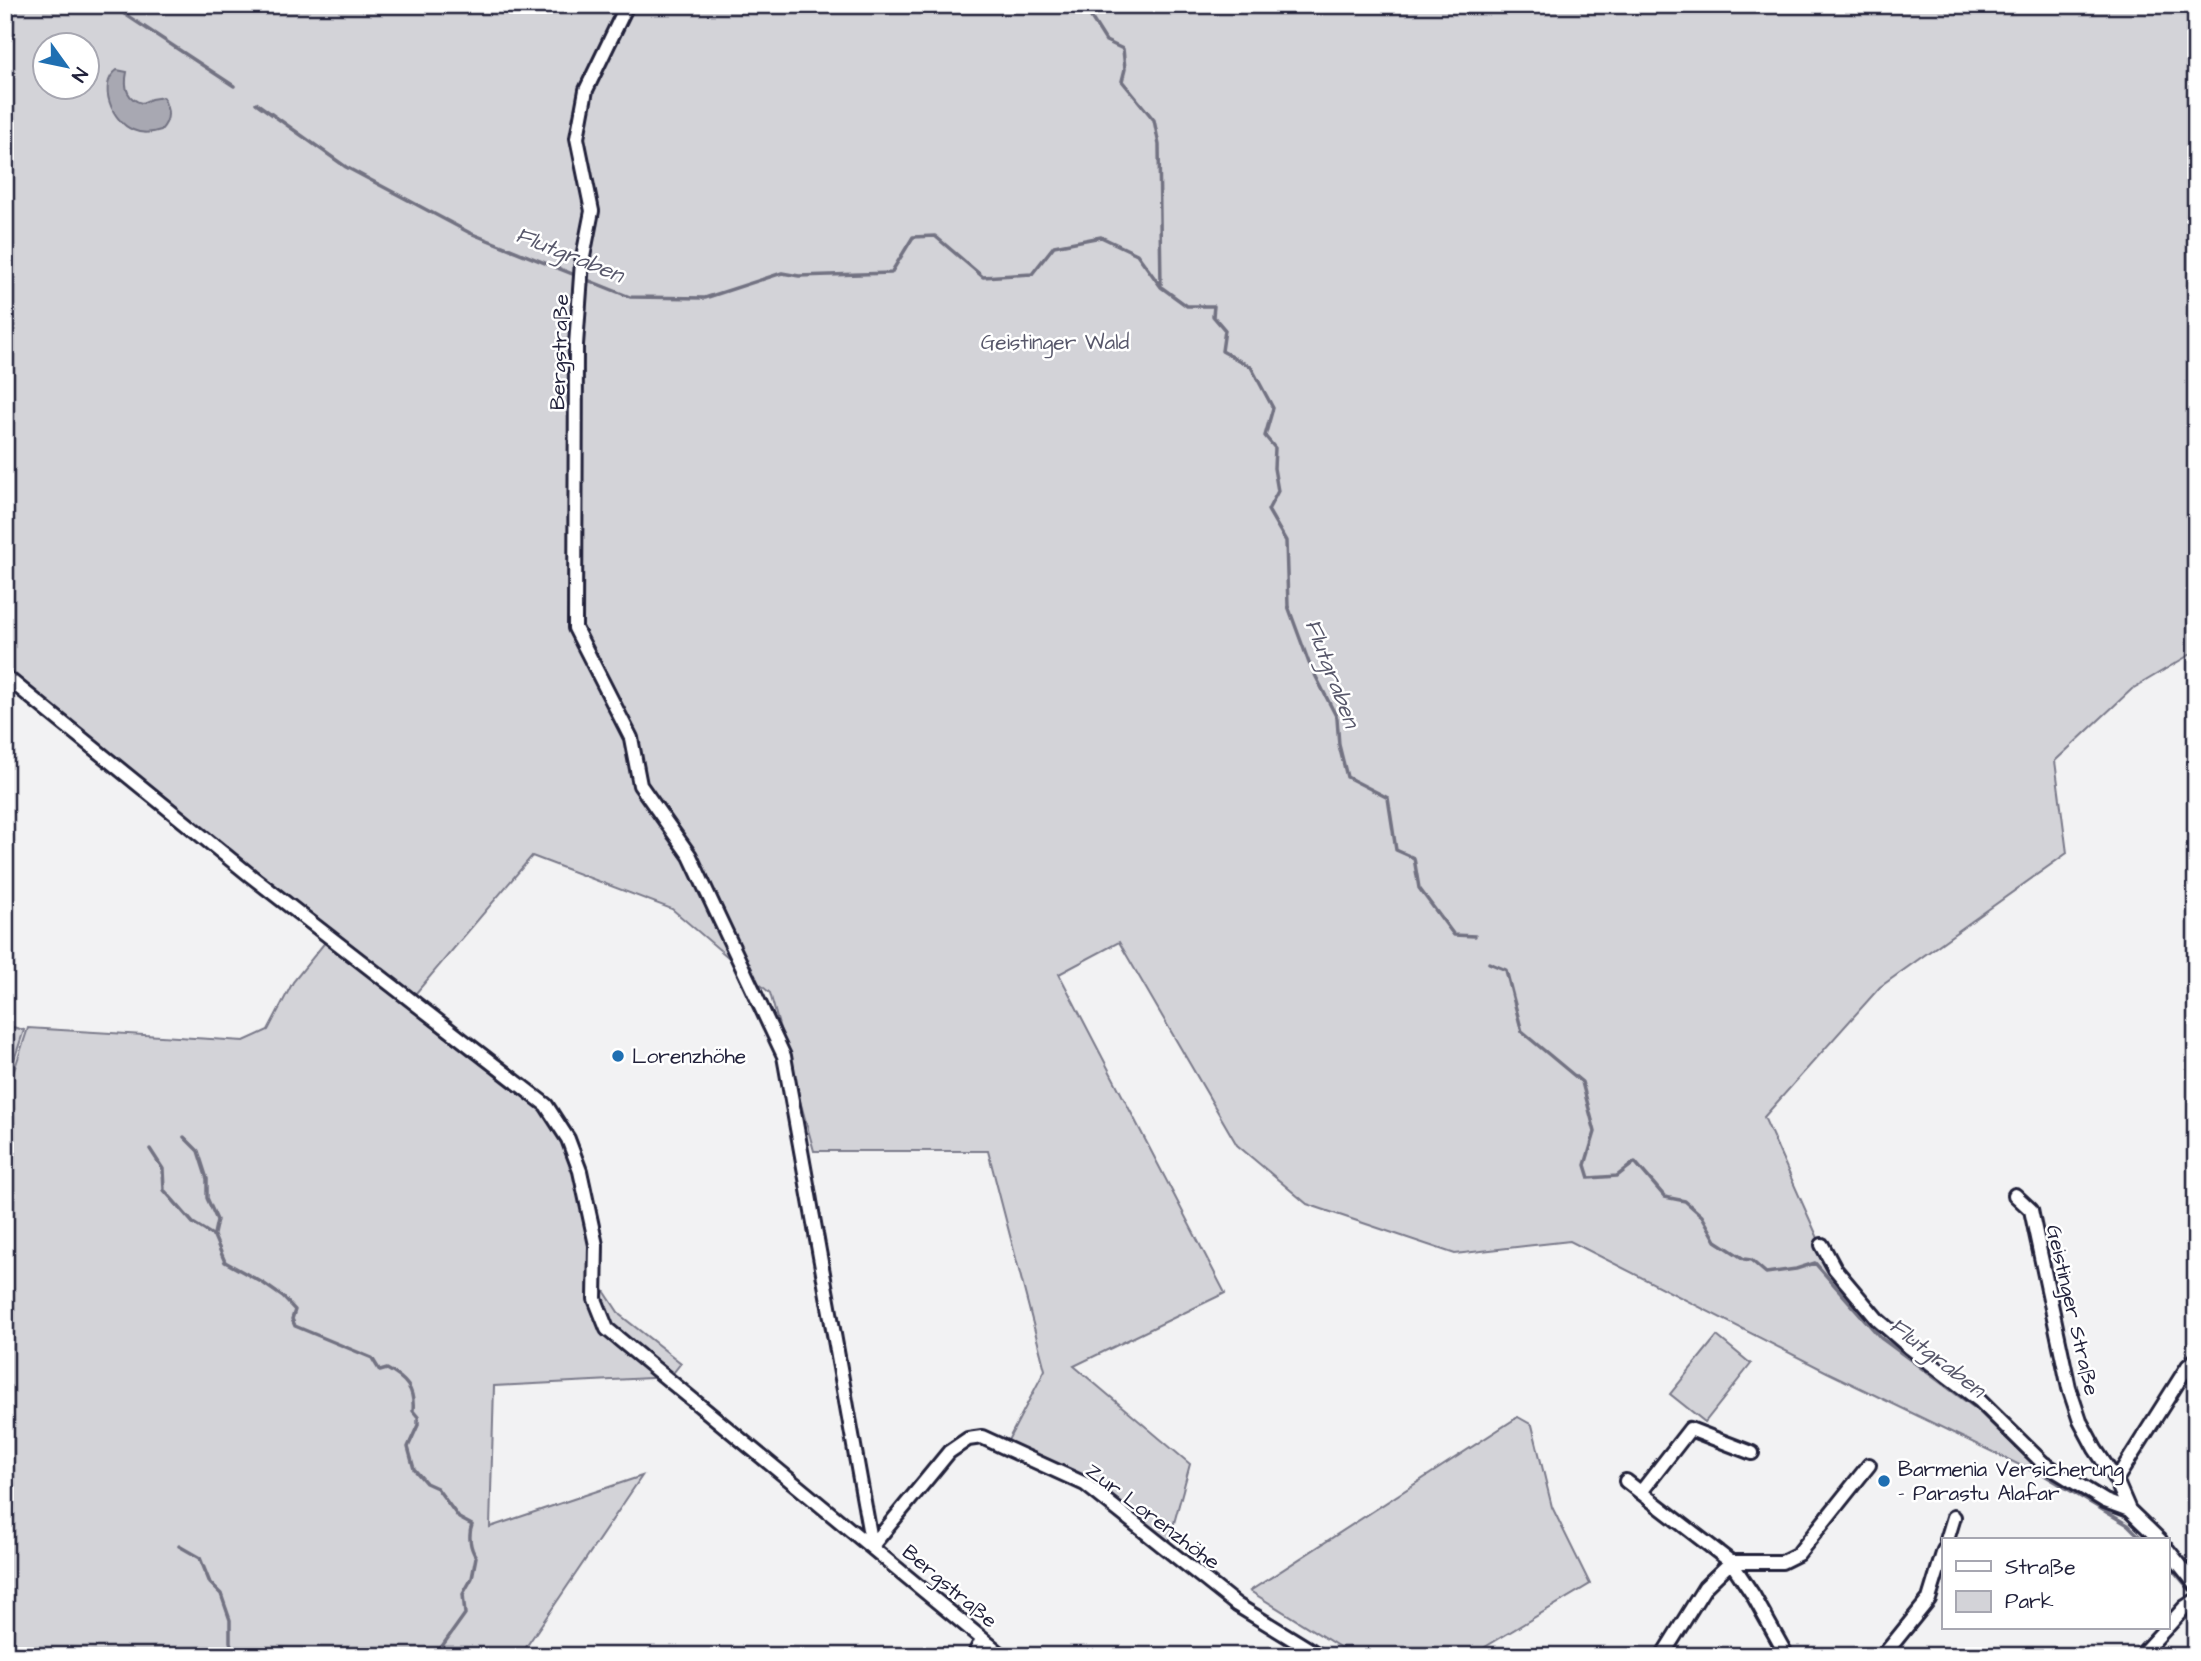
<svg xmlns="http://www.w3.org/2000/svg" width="2201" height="1661" font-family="'Architects Daughter',sans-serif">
<rect width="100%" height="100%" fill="#f2f2f3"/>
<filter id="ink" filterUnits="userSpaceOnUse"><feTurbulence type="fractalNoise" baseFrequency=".0143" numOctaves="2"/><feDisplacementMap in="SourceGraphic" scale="14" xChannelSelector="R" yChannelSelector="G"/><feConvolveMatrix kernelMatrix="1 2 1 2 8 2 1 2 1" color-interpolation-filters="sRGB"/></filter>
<g filter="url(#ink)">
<path fill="#d3d3d8" stroke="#7a7a8a" stroke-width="2" fill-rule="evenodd" d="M5,5h2191v646l-64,38 -77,72 12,92 -187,134 -116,130 57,128 57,75 163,142 -7,10 -207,-100 -257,-131 -115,13 -148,-50 -70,-59 -118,-203 -60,32 166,319 -151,73 116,98 -23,85 -81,-65 -81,-38 40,-76 -57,-219h-174l-44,-158 -98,-84 -140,-53 -122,144 107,80 52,58 11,33 15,106 25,38 61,48 -11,14 -176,9 -4,141 152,-51 -122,180h-515v-558l23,-70 216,13 24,-11 25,-48 34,-42 -322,-265zM46,46h42v42h-42z
M5,1025l19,5 -19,57z
M1717,1336l34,28 -46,58 -35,-28z
M1518,1417l14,8 20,82 38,77 -120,72h-116l-104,-65z"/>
<path fill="#a8a8b2" stroke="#727282" stroke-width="2" d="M117,70l10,2c-3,14 -1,27 15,31l9,-4 12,-2c6,13 8,22 -2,33 -9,3 -19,4 -28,0 -21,-8 -36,-46 -16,-60z"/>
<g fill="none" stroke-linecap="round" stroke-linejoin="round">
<path stroke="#727282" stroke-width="3.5" d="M111,5l123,81
M1089,5v9l17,27 17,8 2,20 -3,12 32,39 5,25 2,142
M2183,5l13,10
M256,103l90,64 124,66 160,64 75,1 77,-25 17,3 92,-3 22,-36 22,-1 48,41 49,-3 22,-28 47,-9 36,17 24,33 26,19h27l-1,10 12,14 -3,21 29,16 22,41 -8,28 10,12 -1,20 4,23 -10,19 18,31 2,65 21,57 28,55 2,27 8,32 41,21 8,52 18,8 5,30 35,47 21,1
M1489,963l17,7 16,62 60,50 13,50 -10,33 4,13 28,-2 18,-14 30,35 20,4 17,15 14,25 28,18 7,1 15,13 30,-4 19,-6 66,75 95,70 70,68 82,49 15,15
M184,1137l14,14 9,28v19l10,22 -3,14
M150,1149l13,20 1,21 29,33 21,13 11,26 38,21 20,14 12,13 -3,9 3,7 77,32 8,13 7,-2c19,10 28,20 26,42l5,6v8l-10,22 6,22 12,14 11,5 22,30 13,7c-4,10 -2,23 4,32l-4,21 -9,16 2,20 -30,42
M179,1546l21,12 10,25 11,11 9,26v22l5,14
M2168,1564l22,26"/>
<g stroke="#22223b" stroke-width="18">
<path id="minor" d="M627,5l-41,85 -9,48 15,73 -10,51 -6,83 -1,283 56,110 9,47 50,71 94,200 88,490
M5,676l246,200 295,229 22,34 12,32 16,74 -1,54 12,30 396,327
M2015,1195l16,15 38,178 11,33 15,28 21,31 13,30 31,30
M1822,1245l13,24 43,51 31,27 71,54 63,62 62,38 24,9
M2116,1480l72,-114 8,-7
M1626,1481l105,81 22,33 34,61
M1641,1492l49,-63 62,24
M1947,1540l7,-23
M872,1546l77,-94 19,-13 14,-2 103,47 152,121 83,51
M2168,1550l28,35
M2168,1626l17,-19 11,-7
M974,1656l8,-17
M1662,1656l43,-69 26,-25h51l16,-8 71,-89
M1883,1656l46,-57 15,-49
M2140,1656l26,-28"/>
</g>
<use href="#minor" stroke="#fff" stroke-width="12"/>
</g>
</g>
<g fill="#1f6fb2" stroke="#fff" stroke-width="2.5">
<circle cx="618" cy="1056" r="7"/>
<circle cx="1884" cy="1481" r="7"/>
</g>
<g text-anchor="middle" stroke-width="5" stroke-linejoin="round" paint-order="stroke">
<g font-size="21" fill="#57576a" stroke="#fff">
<text x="1055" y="349">Geistinger Wald</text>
</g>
<g font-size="21" fill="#22223b" stroke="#fff">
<text transform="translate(559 352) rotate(-88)" y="7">Bergstraße</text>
<text transform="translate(2073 1310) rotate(77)" y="7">Geistinger Straße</text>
<text transform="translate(1153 1516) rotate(37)" y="7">Zur Lorenzhöhe</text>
<text transform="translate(950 1586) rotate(40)" y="7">Bergstraße</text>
</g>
<g font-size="21" fill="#22223b" stroke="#fff" text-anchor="start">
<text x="632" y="1063">Lorenzhöhe</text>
<text x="1898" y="1476">Barmenia Versicherung<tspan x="1898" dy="24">- Parastu Alafar</tspan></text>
</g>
<g font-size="23" font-style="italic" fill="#58586b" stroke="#fff">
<text transform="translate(570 254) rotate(22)" y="8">Flutgraben</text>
<text transform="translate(1333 673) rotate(69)" y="8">Flutgraben</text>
<text transform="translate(1938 1357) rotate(38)" y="8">Flutgraben</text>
</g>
</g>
<rect width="2201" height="1661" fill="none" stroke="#fff" stroke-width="28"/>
<rect x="14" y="14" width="2173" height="1633" fill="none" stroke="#22223b" stroke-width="2.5" filter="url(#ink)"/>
<rect x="1942" y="1538" width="228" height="91" fill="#ffffff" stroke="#a7a7b1" stroke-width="2"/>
<rect x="1956" y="1561" width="35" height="10" fill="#ffffff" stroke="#a7a7b1" stroke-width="2"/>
<text x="2005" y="1574" font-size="21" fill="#22223b">Straße</text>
<rect x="1956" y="1591" width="35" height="21" fill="#d3d3d8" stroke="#a7a7b1" stroke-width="2"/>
<text x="2005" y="1608" font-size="21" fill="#22223b">Park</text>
<g transform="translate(66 66) rotate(123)"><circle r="33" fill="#ffffff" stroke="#a7a7b1" stroke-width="2"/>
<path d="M0-5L12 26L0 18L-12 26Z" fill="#1f6fb2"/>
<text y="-10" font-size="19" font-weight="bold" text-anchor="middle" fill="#22223b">N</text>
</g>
</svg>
